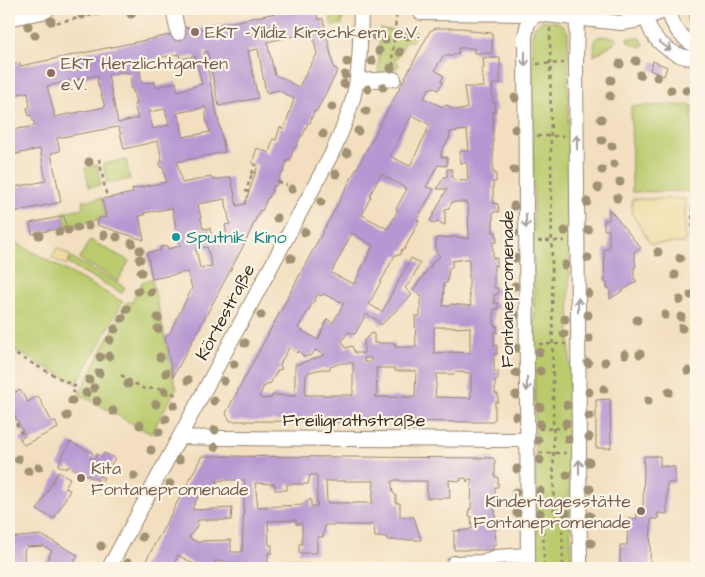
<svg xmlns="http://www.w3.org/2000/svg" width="705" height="577" font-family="'Architects Daughter',sans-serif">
<rect width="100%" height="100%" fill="#fcf5e5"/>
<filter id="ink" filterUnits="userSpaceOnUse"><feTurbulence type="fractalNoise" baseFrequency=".02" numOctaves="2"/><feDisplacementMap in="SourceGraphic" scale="10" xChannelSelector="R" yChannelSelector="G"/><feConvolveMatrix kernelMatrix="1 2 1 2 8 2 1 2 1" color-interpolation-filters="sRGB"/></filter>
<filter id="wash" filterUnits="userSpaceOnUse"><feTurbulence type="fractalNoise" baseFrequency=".0096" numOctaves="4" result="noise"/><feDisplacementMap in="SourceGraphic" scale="20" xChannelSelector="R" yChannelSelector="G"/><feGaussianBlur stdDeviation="1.12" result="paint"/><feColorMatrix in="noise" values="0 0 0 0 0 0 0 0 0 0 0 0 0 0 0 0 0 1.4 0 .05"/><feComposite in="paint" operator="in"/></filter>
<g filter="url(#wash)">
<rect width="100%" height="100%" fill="#f3dfc0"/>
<path fill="#baca6d" stroke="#7a7a46" d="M332,9h11l-1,15 -10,2 -2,-8 3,-2z
M543,20c11,2 22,1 25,14l3,534h-35l-4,-534 3,-8z
M380,29l37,3 -6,10 -4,-2 -12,21 4,3 -2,4 -10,2 -9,5z
M600,36l17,2v3l-23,15 1,-17z
M627,38h14l3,7 -3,2 -13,-5z
M692,105v86l-60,1 -1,-86z
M126,160l4,19 -23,4 -4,-19z
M97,165l4,20 -12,2 -4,-19z
M102,198l4,19 -8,1v2l-32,7 -3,-15 20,-4 -1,-7z
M9,239l114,63 -46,82 -68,-37z
M90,240l39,21 -11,20 -39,-22z
M71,258l54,29 -3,6 -54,-29z
M152,279l23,105 2,3 -26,47 -72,-40 48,-92 4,1 12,-22z"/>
<path fill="#eeda9e" stroke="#94825e" d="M632,199h53v44l-34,1 -19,-30z
M57,248l14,8 -5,9 -14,-7z"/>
<g id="blocks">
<path fill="#b697d2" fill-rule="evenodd" d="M295,9h4l1,2 16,-2 2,10h5l11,49 4,2 -22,42 -2,-1 -4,12h-2l-5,12h-2l-5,13 -2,-1 -4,14 -3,-1 -4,13h-2l-5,13 -2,-1 -5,13h-2l-5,13 -2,-1 -15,33 -72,134 -8,-40 7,-6 -1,-1 21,-42 -3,-11 -2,-5 -35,7 -5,-26 14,-3 -1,-3 7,-1 1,3 12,-3 -8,-38 -28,5 1,2 -6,1 5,24 -47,-15 2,-7 7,-1 -4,-18 31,-6 -1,-4 34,-7 -3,-15 -2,1 -1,-4v-2l2,-1 -4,-20 -34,8 -5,-21 -2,-1 -60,11 3,13 -9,2 10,49 -52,11v-25l37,-7 -6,-32 -24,5 -5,-24 24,-4 -4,-11 -2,1 -2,-8 3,-1 -2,-15 -19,4v-27l2,-1 -1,-3 10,-2v3l155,-32 7,-5 7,-2 1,4zM312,32l5,22 -19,34 -13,-9 -10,-4 -8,-33zM258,49l8,44 12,-3 16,9 -10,30 -4,-2 -4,13 -3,-1 -4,14 -12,-5 -5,15 6,2 -13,39 -8,2 -6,-29 -18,3 -2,-3 -29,6 -5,-21 48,-10 -21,-100 3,-1 12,55 39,-8 -10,-47zM179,54l1,5 15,-3 7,28 -24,7 -2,-9 -20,5 -1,-5 -13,1 -4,-21zM120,72l10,1 1,11 -1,4 3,2 3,13 -2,2 4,13 -20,5 -10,-48zM98,75l1,4 -2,1 8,27 -51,10v-5l-7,-26zM206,107v12l4,13 -27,5 -2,-13 -4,-11zM165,109l4,16 -16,4 -4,-17zM225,199l5,25 -5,1 2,11 -15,3 -2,-11 -7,1 -5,-25zM207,247l5,19 -12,2 -4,-19z
M690,9h6v16l-6,-2z
M436,28h25l9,1v2l22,2v20h-18v-5h-16l1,5 -6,1v2h-10l-8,14 9,6 -3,5 2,1 -5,8 -5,-3 -2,2 -2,-1 -5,10 18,9 5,-2 5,4 11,1 4,-2 -3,-21h20l-2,-18 2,-1 -1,-10h17v26h-7l-1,3 1,16h2l1,8h-3v62h3v9h-3v21l5,1 1,8h-6v20h3l1,10h-4v16h4v8l-3,-1v23h4v6l-4,1v8h4v6h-4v17l3,-1v8h-3v13l3,-1v9h-3v18l4,-1v9h-3v14h3v8h-3v17l-4,3 -261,-1 -4,-8 204,-382zM412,115l18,10 -20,41 -20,-10zM467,130l2,21h-9v6l1,6h6l1,16 -2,2 -12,-1 -2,-2v-9h-5v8h-3l-7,12h10l-17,32 5,3 1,-3 9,4v-16l4,-1 3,-6h14l1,3 1,1 1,33 -12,-2 -21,1v14l4,4 -9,8v4h-2l-16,22 9,7 -2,2v17h-5l1,31h-21v-4h-21v-9l-2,-1 -8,7v13h-9l-3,-7 -7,2 -3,-7 6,-9 7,2 11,-20 11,6 4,5 31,-30 -7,-7 6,-7 9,-18 -9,-5 -29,54 -13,-8 26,-49h5l2,-6 2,1 15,-29 -2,-1 17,-31 -8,-2 12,-22 9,1v-9h-6l1,-7 7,-11 1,-7zM381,174l26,15 -11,20 2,1 -10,19 -26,-14 9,-19 -1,-1zM352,233l21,13 -19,38 -23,-11zM465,259h4v34l2,13 -21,-2v2h-7l1,-23h3l2,-15 3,-1v-6zM318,294l3,2 2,-2 21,9 -11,20 -6,-4 -9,21 -20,-12zM434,327h22v1l14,-1v26l-20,-1 -16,1zM289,347l8,6 2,-2 5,6 8,-2 3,-5 10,5 -30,10v31l-23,-1v3l-10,1 -3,-2 5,-11h2l2,-3 2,1 8,-14 4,-1 -2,-4 2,-5 5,-8zM364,358h7v4h-7zM341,363h12v32h-48l1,-19 3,-4 13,-3h8v-2zM376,368h19v3h21l-1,26h-40l2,-4zM455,372l16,1v25l-36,-1 2,-23h17z
M653,61l14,6 -3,9 -14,-6z
M609,209l32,39 -7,4 2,15h-2v12l3,2 -27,18v-11h-3v-6h-2l-1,-33h5v-19h-5v-10h5z
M64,216l2,11 -34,7 -2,-11z
M20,390l8,12 10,-6 14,26 3,-1 3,7 -34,17 -4,-6 5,-3 -16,-32v-3l3,-2 -2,-4z
M610,399l1,49h-15v-48z
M70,442l23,11 -3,5 4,1 3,-5 5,3 2,-4 11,5 -8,14 -4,-3 -4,7 5,2 -3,4 -33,-16 -1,3 -9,-4z
M202,456l291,2 2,3v16h3v10h-3v33h3v9h-3l1,16h-3v5h-39v-19l14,-1 4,-2 -1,-12h-2v-7h2l1,-30h-3l-2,3 -1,-4h-5v3l-12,-1 1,18h-23v-17h-26l-1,-1h-4l-4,1v5l1,7 3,2v8h4v14h14l7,23h-34v-3h-12l-1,-12h-49l-2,12h-6v16h-18v-9h3v-20h-6v-4l-28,1 1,24h3v8h-4v11h-12v4h-20v-5l-21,-2v7h-21v-4l-16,-9 -6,13h-30zM310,475h7v31h-6v-7l-9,6 -44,2 -3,-24 20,1v6h12v-6h21zM224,480h21l-3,72h-11v-12l-30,1 -1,2 -11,-5 9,-14 -1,-4h34l1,-12 -39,2v-3l9,-18 9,5 6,-13zM326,481h48l-2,22h-45z
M644,456h16v10l15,1v16h-8v31l-9,-1v6h-7l-1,49 -30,-2v-21h7l1,-27 9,1v-11h6z
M58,472l12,6 -5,10 5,2 -16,29 -17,-9z
M41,535l37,20 -7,13h-28l9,-17 -9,-5 -16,1 -3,3 1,17 -16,1v-30z
M496,563l8,1v4h-12z
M268,564h49v4h-49z"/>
</g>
</g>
<g filter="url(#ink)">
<use href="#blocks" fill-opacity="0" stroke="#97846f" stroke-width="1"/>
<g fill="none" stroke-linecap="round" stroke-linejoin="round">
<g stroke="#97846f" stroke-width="16">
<path id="minor" d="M173,9l5,24
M668,9c4,17 12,29 28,37
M646,10c1,6 1,11 3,16 6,18 29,33 47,32
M421,13l115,1 85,9 15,-2 32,-11
M577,18l-1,45 4,505
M357,81l37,-2
M180,437l38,1 309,2
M454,563l28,-1 14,-5 32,-2
M109,568l222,-413c10,-21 19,-42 24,-65 6,-27 5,-54 6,-81
M528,568l-3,-532 3,-13 8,-9"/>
</g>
<g stroke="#97846f" stroke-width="21">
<path id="major" d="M9,16l36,-7"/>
</g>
<path stroke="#97846f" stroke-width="2.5" stroke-dasharray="4 4" stroke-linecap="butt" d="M49,24l74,-15
M550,28l4,494
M537,64l27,-1
M394,66l-2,-6 5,-51
M537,136h27
M99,159l8,39
M252,174l3,-10
M278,182l9,3
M249,192l-3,-1 6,-17 3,1
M696,201l-4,4 2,68h2
M538,241h27
M539,344h27
M9,351l67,36 -3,6
M121,375l23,14 18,-1 14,7
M9,409l13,26
M539,429l27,-1
M539,453h27
M542,522h20
M543,522l1,46
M562,522l1,46"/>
<use href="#minor" stroke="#fff" stroke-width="14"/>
<use href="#major" stroke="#fff" stroke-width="19"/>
</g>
<g fill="#9f9172">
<circle cx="131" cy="14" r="4.5"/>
<circle cx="82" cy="15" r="4.5"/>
<circle cx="51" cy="21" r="4.5"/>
<circle cx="28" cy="26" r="4.5"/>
<circle cx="35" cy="35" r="4.5"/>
<circle cx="375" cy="36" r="4.5"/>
<circle cx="408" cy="36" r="4.5"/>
<circle cx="385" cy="40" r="4.5"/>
<circle cx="379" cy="51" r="4.5"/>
<circle cx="400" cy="52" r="4.5"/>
<circle cx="372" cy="61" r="4.5"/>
<circle cx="636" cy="61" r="4.5"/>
<circle cx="347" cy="62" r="4.5"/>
<circle cx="620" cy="64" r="4.5"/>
<circle cx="391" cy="68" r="4.5"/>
<circle cx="345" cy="75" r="4.5"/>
<circle cx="640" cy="75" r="4.5"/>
<circle cx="657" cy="77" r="4.5"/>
<circle cx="611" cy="80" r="4.5"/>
<circle cx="344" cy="84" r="4.5"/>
<circle cx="383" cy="87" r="4.5"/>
<circle cx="368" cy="89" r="4.5"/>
<circle cx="671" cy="90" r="4.5"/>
<circle cx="686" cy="90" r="4.5"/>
<circle cx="610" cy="96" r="4.5"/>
<circle cx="515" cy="98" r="4.5"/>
<circle cx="332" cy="107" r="4.5"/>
<circle cx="366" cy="111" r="4.5"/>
<circle cx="601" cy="119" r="4.5"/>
<circle cx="515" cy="129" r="4.5"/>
<circle cx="358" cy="131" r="4.5"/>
<circle cx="323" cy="134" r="4.5"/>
<circle cx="602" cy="140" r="4.5"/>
<circle cx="612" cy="146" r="4.5"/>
<circle cx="347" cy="153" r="4.5"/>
<circle cx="89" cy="162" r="4.5"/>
<circle cx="614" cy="164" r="4.5"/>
<circle cx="514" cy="170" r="4.5"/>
<circle cx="602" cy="170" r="4.5"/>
<circle cx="336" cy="174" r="4.5"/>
<circle cx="620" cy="182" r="4.5"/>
<circle cx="598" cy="188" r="4.5"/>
<circle cx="292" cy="189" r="4.5"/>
<circle cx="617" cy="198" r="4.5"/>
<circle cx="321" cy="202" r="4.5"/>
<circle cx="587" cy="202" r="4.5"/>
<circle cx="514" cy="206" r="4.5"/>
<circle cx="277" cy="218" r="4.5"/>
<circle cx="88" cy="226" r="4.5"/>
<circle cx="77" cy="228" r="4.5"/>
<circle cx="68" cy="230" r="4.5"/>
<circle cx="588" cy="230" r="4.5"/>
<circle cx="565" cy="231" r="4.5"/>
<circle cx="59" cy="232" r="4.5"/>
<circle cx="305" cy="232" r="4.5"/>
<circle cx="514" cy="233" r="4.5"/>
<circle cx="39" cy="235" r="4.5"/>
<circle cx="104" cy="235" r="4.5"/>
<circle cx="117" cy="237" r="4.5"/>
<circle cx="132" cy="243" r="4.5"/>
<circle cx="140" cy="250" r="4.5"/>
<circle cx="658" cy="252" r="4.5"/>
<circle cx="291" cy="258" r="4.5"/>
<circle cx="515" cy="258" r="4.5"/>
<circle cx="588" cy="258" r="4.5"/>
<circle cx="680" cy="258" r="4.5"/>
<circle cx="140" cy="259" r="4.5"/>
<circle cx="565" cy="265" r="4.5"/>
<circle cx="141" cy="272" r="4.5"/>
<circle cx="246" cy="275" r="4.5"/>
<circle cx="675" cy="275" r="4.5"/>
<circle cx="515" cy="286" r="4.5"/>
<circle cx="138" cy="291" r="4.5"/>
<circle cx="151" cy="292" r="4.5"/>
<circle cx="588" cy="293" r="4.5"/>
<circle cx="691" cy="295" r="4.5"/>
<circle cx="232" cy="300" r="4.5"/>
<circle cx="680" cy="300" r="4.5"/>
<circle cx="127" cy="309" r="4.5"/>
<circle cx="261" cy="315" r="4.5"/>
<circle cx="515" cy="315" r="4.5"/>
<circle cx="588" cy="315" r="4.5"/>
<circle cx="665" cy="315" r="4.5"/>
<circle cx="681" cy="317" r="4.5"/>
<circle cx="122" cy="318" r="4.5"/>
<circle cx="158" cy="318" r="4.5"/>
<circle cx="565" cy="319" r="4.5"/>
<circle cx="637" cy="320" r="4.5"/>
<circle cx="219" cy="325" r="4.5"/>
<circle cx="682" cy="328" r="4.5"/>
<circle cx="115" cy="329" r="4.5"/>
<circle cx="158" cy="329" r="4.5"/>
<circle cx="564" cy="334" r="4.5"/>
<circle cx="589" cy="339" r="4.5"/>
<circle cx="110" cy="340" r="4.5"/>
<circle cx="245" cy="343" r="4.5"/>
<circle cx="516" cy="348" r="4.5"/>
<circle cx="205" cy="352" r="4.5"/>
<circle cx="539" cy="352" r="4.5"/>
<circle cx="625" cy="354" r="4.5"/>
<circle cx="640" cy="354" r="4.5"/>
<circle cx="109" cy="356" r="4.5"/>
<circle cx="100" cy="357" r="4.5"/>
<circle cx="160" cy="357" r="4.5"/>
<circle cx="605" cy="362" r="4.5"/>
<circle cx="588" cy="363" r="4.5"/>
<circle cx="234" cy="364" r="4.5"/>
<circle cx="540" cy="371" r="4.5"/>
<circle cx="688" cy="371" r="4.5"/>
<circle cx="99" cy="373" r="4.5"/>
<circle cx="166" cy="373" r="4.5"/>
<circle cx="516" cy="373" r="4.5"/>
<circle cx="89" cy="380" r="4.5"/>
<circle cx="188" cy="380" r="4.5"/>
<circle cx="224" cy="381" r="4.5"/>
<circle cx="128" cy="384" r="4.5"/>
<circle cx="94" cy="388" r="4.5"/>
<circle cx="604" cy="389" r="4.5"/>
<circle cx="165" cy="391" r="4.5"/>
<circle cx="589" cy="392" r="4.5"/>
<circle cx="669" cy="392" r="4.5"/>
<circle cx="86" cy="393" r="4.5"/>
<circle cx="516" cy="395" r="4.5"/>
<circle cx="72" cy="401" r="4.5"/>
<circle cx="97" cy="401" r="4.5"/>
<circle cx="214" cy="401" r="4.5"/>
<circle cx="648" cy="401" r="4.5"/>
<circle cx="156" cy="404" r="4.5"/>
<circle cx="174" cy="405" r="4.5"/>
<circle cx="567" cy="405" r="4.5"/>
<circle cx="540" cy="407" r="4.5"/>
<circle cx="113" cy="411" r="4.5"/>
<circle cx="67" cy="416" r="4.5"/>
<circle cx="516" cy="416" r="4.5"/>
<circle cx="589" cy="416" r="4.5"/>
<circle cx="166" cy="419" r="4.5"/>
<circle cx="566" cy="423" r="4.5"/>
<circle cx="540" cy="424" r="4.5"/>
<circle cx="140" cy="425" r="4.5"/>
<circle cx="215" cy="430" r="4.5"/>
<circle cx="159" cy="432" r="4.5"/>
<circle cx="589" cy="437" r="4.5"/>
<circle cx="568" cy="439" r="4.5"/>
<circle cx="538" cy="440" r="4.5"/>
<circle cx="215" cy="447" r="4.5"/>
<circle cx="151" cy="450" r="4.5"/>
<circle cx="18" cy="459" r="4.5"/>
<circle cx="179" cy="460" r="4.5"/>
<circle cx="540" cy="460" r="4.5"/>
<circle cx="589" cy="462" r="4.5"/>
<circle cx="39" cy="467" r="4.5"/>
<circle cx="517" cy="469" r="4.5"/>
<circle cx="28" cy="471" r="4.5"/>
<circle cx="567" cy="475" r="4.5"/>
<circle cx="134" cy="476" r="4.5"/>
<circle cx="170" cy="484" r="4.5"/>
<circle cx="590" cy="489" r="4.5"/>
<circle cx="540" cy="491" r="4.5"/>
<circle cx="516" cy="492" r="4.5"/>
<circle cx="129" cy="493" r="4.5"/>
<circle cx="517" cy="513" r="4.5"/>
<circle cx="540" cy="513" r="4.5"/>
<circle cx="566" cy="513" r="4.5"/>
<circle cx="590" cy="516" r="4.5"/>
<circle cx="142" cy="537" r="4.5"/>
<circle cx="591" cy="543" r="4.5"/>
<circle cx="101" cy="546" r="4.5"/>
<circle cx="128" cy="563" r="4.5"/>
</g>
<defs><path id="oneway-shaft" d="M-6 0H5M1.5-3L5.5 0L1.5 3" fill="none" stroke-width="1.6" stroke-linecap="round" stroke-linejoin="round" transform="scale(1.25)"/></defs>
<g stroke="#a79f9a">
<use href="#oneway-shaft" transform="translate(665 46) rotate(37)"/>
<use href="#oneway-shaft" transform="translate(525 59) rotate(90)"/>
<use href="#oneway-shaft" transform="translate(577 142) rotate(-90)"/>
<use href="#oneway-shaft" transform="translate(526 221) rotate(90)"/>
<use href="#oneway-shaft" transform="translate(578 305) rotate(-90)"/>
<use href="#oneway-shaft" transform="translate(527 384) rotate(90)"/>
<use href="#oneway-shaft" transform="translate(579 467) rotate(-90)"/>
</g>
</g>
<g fill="#8d6e63" stroke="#fcf5e5" stroke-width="2">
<circle cx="195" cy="32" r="5"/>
<circle cx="51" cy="73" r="5"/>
<circle cx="81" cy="478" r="5"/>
<circle cx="641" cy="511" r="5"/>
</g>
<circle fill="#0f9aa8" stroke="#fcf5e5" stroke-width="2" cx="176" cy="237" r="5"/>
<g text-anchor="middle" stroke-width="4.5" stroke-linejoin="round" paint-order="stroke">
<g font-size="18" fill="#785e54" stroke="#fcf5e5" text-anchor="start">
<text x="205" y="38">EKT -Yildiz Kirschkern e.V.</text>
<text x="61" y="69">EKT Herzlichtgarten<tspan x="61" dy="21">e.V.</tspan></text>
<text x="91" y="474">Kita<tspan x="91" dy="21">Fontanepromenade</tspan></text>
<text x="631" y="507" text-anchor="end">Kindertagesstätte<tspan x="631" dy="21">Fontanepromenade</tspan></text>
</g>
<g font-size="18" fill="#0d838f" stroke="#fcf5e5" text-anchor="start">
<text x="186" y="243">Sputnik Kino</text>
</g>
<g font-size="18" fill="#3b2a1e" stroke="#fcf5e5">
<text transform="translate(507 289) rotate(-90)" y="6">Fontanepromenade</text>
<text transform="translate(225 312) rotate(-62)" y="6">Körtestraße</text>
<text x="354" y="426">Freiligrathstraße</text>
</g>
</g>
<rect width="705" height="577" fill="none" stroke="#fcf5e5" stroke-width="30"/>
</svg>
